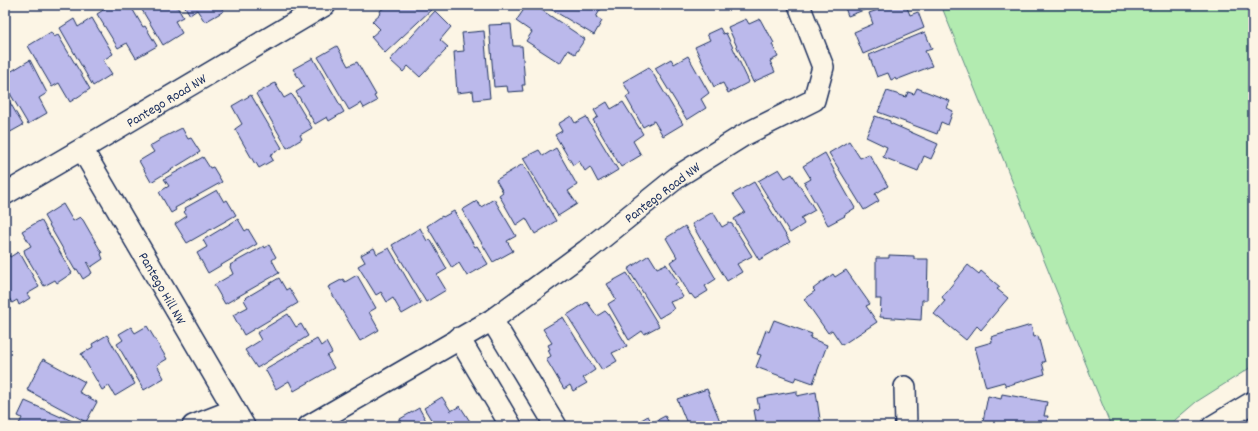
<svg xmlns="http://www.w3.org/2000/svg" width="1258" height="431" font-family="Dekko,sans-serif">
<rect width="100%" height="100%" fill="#fcf5e5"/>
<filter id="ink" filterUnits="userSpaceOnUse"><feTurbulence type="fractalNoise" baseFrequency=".025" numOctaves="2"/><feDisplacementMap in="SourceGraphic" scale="8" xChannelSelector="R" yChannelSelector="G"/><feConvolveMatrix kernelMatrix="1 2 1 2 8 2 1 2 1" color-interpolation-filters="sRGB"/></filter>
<g filter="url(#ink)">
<path fill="#b2ebb0" stroke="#668d87" d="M941,5h312v361l-57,36 -28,24h-57z"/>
<path fill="#bbb9eb" stroke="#1b2f5e" d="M111,5h19l13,22 2,-1 12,20 -21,12 -9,-15 -9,5 -21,-34z
M139,5h37l7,12 -8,4 7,12 -19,12z
M184,5h36l4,6 -19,11 -8,-12 -7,5z
M387,5h43l3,3 -48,45 -14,-16 9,-8 -8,-8 9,-8 -1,-2z
M527,5h7l51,34 -10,15 -7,-4 -8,13 -34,-22 6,-9 -16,-11z
M544,5h59l-7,12 6,4 -8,14z
M844,5h33l-29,11z
M892,5h14l4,10 8,-3 6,16 -61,26 -9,-22 19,-8 -4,-11z
M435,11l16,16 -11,13 8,7 -3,2 1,1 -26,27 -12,-11 -5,6 -13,-12z
M92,18l21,36 -10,6 9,14 -19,12 -33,-58 14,-9 4,8z
M746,19l3,5 11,-5 7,13h1l6,11 -2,1 6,13 -8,4 5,11 -22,10 -25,-55z
M511,24l2,22h9l3,39h-3l1,6 -15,1 -1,-6 -13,1 -5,-62z
M720,28l3,6 3,-1 23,49 -21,11 -5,-10 -9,4 -19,-40 15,-7 -3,-6z
M484,31l6,67 -16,2 -1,-9 -16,2 -3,-41 10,-1 -2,-18z
M51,32l3,5 4,-2 32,54 -20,13 -11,-19 -7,4 -24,-41z
M925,32l7,17 -7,2 7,15 -36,14 -1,-2 -4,2 -3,-7 -11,4 -8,-22z
M337,46l11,20 9,-4 19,33 -2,1 3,5 -13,7 -3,-5 -12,7 -31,-53z
M688,56l21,37 -8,6 5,9 -19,12 -32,-52 16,-9 3,5z
M313,58l31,54 -15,9 -2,-4 -12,7 -19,-32 8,-5 -11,-18z
M30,60l17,33 -8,5 8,15 -19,11 -23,-39v-10z
M649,67l34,57 -20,12 -9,-15 -11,6 -17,-30 4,-3 -7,-12z
M275,83l9,15 7,-4 2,2 19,32 -12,7 2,4 -15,9 -31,-54z
M917,88l33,13 -3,7 6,3 -5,14 -7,-3 -4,12 -59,-22 9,-21 19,6 2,-5 6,2z
M5,94l18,31 -18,10z
M251,95l31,53 -12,7 3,5 -14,8 -3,-5 -1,1 -20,-35 7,-5 -10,-18z
M607,102l4,7 12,-7 20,32 -10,7 8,14 -20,12 -28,-47 5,-3 -4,-7z
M571,116l4,7 11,-6 32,53 -20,12 -8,-15 -5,4 -6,-10 -6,4 -18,-30 7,-4 -4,-7z
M875,116l15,5v2l48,21 -7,15 -7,-3 -6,15 -35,-14 4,-10 -21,-10z
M182,128l6,11 3,-1 9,14 -49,30 -12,-21 15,-9 -4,-6 10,-6v-1z
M849,141l11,17 9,-4 19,32 -13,8 4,7 -15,9 -35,-57z
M556,148l21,37 -9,6 9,13 -19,12 -35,-58 16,-8 4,6z
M825,153l10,19v1l20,35 -11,7 1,1 -17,9 -24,-42 7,-4 -8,-13z
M203,157l7,11 3,-1 9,15 -47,26 1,2 -5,3 -12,-21 10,-6 -5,-7z
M523,164l33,57 -21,13 -9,-16 -10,7 -17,-30 4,-3 -7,-12z
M779,169l6,9 7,-4 23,36 -14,8 3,6 -14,9 -32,-52z
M754,182l36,60 -31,18 -25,-41 11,-7 -12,-18z
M217,190l7,12 3,-2 9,15 -49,28 -12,-19 12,-8 -3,-4 2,-2 -1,-2z
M494,199l22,37 -9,5 6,10 -20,11 -31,-52 15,-9 4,6z
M63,204l10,17 7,-4 3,3 19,33 -1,1 2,5 -12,8 -3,-5 -1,1 5,10 -9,6 -6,-10 -2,1 -31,-54z
M454,211l21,36 2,-1 11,18 -21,12 -8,-13 -7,5 -25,-42 15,-10 1,1z
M713,212l9,15 7,-4 3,1 20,32 -15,8 5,8 -15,9 -25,-42 -1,1 -9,-16z
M238,219l7,12 3,-2 9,15 -49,29 -11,-20 10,-6 -4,-7z
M41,220l31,53 -15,10 -2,-3 -11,6 -19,-32 -1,-4 7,-4 -9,-15z
M685,226l31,53 -11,7 3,5 -13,8 -4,-5 -1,1 -20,-33 7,-5 -11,-19z
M420,228l7,13 3,-2 17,30 -10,6 9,15 -20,12 -34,-57z
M269,245l7,12 -4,3 7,13 -54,31 -11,-19 19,-11 -3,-7 1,-1 -1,-1 34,-19 1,2z
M5,247l5,10 8,-5 2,4 1,-1 18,32 -12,7 3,4 -11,7 -2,-5 -5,3 -7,-12z
M374,248l3,6 12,-6 32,55 -19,11 -9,-16 -6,4 -6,-10 -5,3 -18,-29 7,-4 -4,-7z
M649,255l8,13 9,-4 12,18 -3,2 8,13 -13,5 4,7 -15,9 -31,-49z
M889,255l25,1v3h14l-1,41h-5l-1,20 -41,-3 1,-18h-5v-41h13z
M968,265l11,9 2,-3 19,16 -3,2 11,9 -27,32 -4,-4 -11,14 -32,-26 11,-13 -3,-4z
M846,270l24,34 -4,2 11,16 -35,23 -10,-15 -4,3 -24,-34 11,-8 -2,-2 20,-15 2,3z
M627,273l32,53 -15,8 -2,-3 -13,9 -21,-36 8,-5 -9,-15z
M357,275l19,33 -7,4 10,18 -19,11 -32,-54 15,-8 2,3z
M279,278l7,12 3,-2 9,15 -54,32 -11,-20 15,-8 -4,-7 3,-3z
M5,300l5,8 -5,4z
M587,302l10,14 8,-5 3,3 19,32 -15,7 5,8 -15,9 -35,-55z
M288,314l8,13 5,-3 7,12 -51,32 -12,-18 16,-10 -4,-7z
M563,317l32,53 -12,8 4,5 -14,8 -3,-6 -6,4 -18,-30 5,-3 -3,-6 2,-1 -2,-4 4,-2 -9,-14z
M774,320l38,14 -2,4 17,7 -14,38 -17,-6 -2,4 -3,-1 -35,-13 5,-12 -4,-1 9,-24 3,2z
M1031,325l3,12 4,-1 7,26h-3l3,12 -39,12 -2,-4 -18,5 -11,-40 17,-5 -1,-5z
M147,326l20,33 -10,6 7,13 -20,12 -27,-46 6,-4 -4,-6 12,-7 4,6z
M107,335l28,49 -20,12 -6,-10 -7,4 -21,-36 12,-7 -1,-3z
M317,339l4,7 5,-4 6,11 -5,3 7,12 -40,23 -5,-10 -13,8 -11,-20z
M43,359l42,23 -6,10 18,10 -11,20 -59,-32z
M707,389l15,37h-34l-11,-27z
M797,391v5l19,-4 5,34h-64l-3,-16 5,-1 -2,-11z
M1002,394l45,8 -3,14h4l-2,10h-64l6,-30 13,3z
M442,397l9,14 9,-5 13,20h-38l-11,-18z
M25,401l36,16v-1l22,10h-65l4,-8 -4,-2z
M419,408l10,18h-25l-4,-7z
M648,416l4,7 13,-7 6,10h-37l-1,-1z"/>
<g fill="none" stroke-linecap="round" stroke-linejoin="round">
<g stroke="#1b2f5e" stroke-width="24">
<path id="minor" d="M82,149l162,277
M5,194l77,-45 243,-144
M492,320l64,106
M459,338l52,88
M905,387l1,39
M193,426l41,-16
M309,426l183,-106 94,-69 94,-76 64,-40 70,-35 9,-33 -24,-62
M1213,426l40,-24"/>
</g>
<use href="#minor" stroke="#fcf5e5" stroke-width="21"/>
</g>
</g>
<g text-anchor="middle" stroke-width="3" stroke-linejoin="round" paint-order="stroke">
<g font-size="14" fill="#1b2f5e" stroke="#fcf5e5">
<text transform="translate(166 100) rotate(-31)" y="5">Pantego Road NW</text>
<text transform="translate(662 192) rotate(-37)" y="5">Pantego Road NW</text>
<text transform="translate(163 288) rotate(60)" y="5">Pantego Hill NW</text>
</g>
</g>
<rect width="1258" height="431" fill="none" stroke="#fcf5e5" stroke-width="20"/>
<rect x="10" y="10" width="1238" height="411" fill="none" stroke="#1b2f5e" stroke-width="1.5" filter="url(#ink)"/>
</svg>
